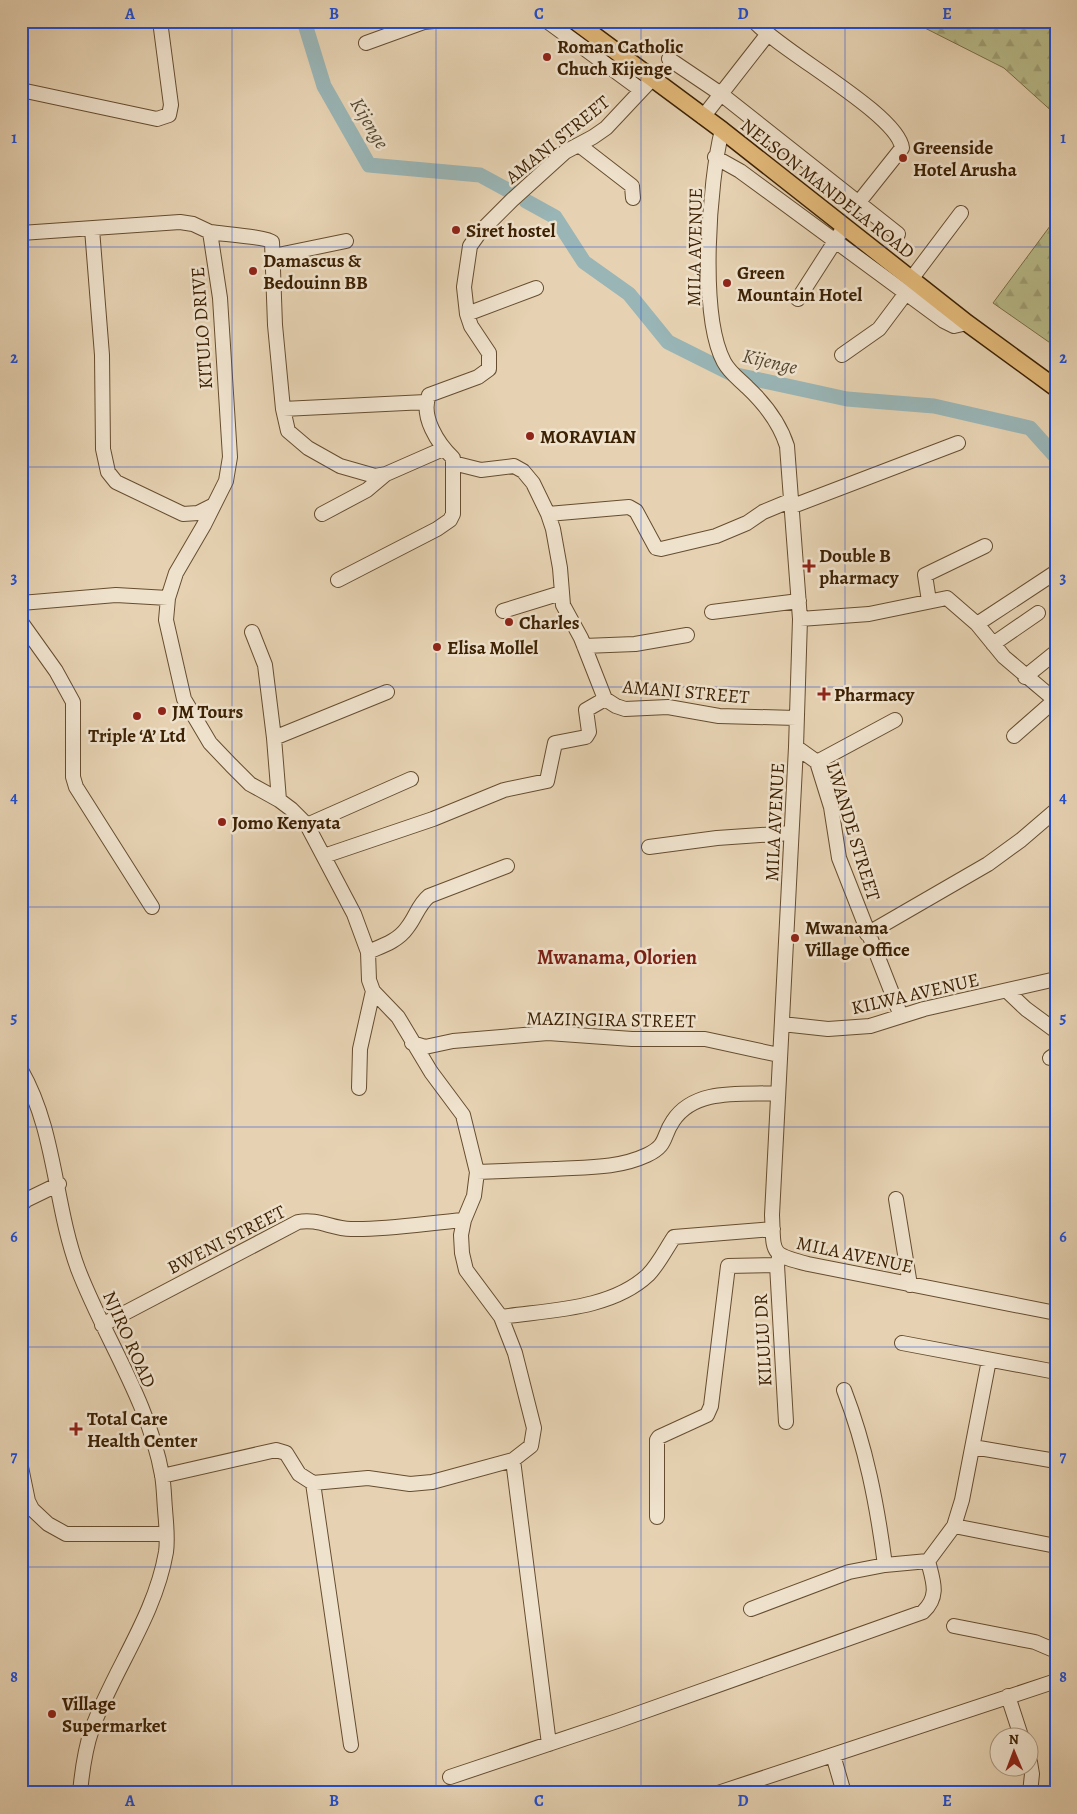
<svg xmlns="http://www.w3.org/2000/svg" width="1077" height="1814" font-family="Alegreya,serif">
<defs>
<pattern id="forest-firs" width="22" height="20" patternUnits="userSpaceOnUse" patternTransform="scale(1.25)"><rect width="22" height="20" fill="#b8bb8a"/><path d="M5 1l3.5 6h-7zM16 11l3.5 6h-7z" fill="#9fa075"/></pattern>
</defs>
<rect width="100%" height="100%" fill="#e6d2b2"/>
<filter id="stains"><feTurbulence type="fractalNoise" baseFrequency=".004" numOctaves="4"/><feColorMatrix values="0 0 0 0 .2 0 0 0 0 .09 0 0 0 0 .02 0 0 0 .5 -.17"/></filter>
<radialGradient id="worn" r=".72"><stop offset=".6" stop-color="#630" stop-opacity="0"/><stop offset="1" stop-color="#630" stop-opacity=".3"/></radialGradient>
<path fill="url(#forest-firs)" stroke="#7a6e46" d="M911,21h145v94l-52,-47z
M1056,218v129l-63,-44z"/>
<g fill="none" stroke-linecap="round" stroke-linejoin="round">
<path stroke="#99b5b6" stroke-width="15" d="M304,21l20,65 45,79 111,10 33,18
M526,201l29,16 29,45 45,32 39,48 64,32 115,25 87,7 96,22 26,29"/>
<g stroke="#664d2f" stroke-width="16">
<path id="minor" d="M547,21l94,69
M754,21c26,30 144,93 148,127l-43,54
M366,43l58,-21 10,-1
M669,59l52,35 177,140
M652,79l-46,49 -13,9 -28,15 -53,48 -32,32 -10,14 -6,41 3,27 4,12 18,27v16l-11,8 -49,18c-9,21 9,49 24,63v5l28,7 33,-4 9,5 10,12 15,31 5,15 7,39 3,37 18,33 24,61 11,7 9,3 43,-2 51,9 77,2
M21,90l136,29 12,-4 2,-10 -11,-84
M703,117l64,-82
M722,130c-13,52 -23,185 2,232 6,11 15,17 23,25 17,16 33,37 40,59l13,173 -4,128 -24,468c2,39 -3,39 36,49l248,49
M579,145l53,41 1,12
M715,157l25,14 204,150 10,5 13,-3
M92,229l10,126 1,94 5,23 8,10 67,32 15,-1 16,-8
M210,232c12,2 57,5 62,10l3,83 8,84 5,22 20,17 32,18 35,10 11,-2 57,-25
M21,233l159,-11 13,2 17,8 10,66 10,159 -4,24 -22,44 -28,48 -8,25 -2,22 18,79 26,44 21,22 19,19 29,16 12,9 16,16 47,89 14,38 1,28 4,11 25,26 33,55 32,43 14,57 -3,24 -10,24 -3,15 1,18 4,17 35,47 14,36 19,75 -3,18 -18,14 -81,22 -22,2 -42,-6 -55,5 -14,-9 -13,-21 -10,-3 -114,26
M273,256l73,-15
M912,278l49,-65
M798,299l43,-67
M467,314l69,-26
M842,355l37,-26 27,-36
M283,409l143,-7
M793,506l165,-63
M322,514l45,-24 19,-16
M548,514l81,-7 7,4 20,37 5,1 55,-13 31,-13 16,-11 29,-12
M338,580l99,-51 13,-9 3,-6v-51
M929,601l-4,-26 60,-29
M21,603l95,-8 52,3
M503,611l58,-18
M712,612l87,-11
M800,619l69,-5 78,-16 30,26 27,33 52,44
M21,622l35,49 17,31v75l3,10 76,120
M977,624l79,-52
M252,632l13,33 9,73
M993,644l45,-31
M584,646l51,-2 52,-9
M1025,677l31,-25
M1014,736l41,-36
M796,747l21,15 14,45 8,51 62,158
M817,762l78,-42
M279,800l-5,-62 113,-46
M307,825l104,-46
M649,847l68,-9 74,-5
M324,856l109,-37 71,-29 43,-9 8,-38 31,-6 3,-5 -3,-22 19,-11
M867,934l121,-70 33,-24 35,-30
M368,952c14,-6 30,-11 39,-24 9,-11 11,-23 22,-32l78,-30
M1007,991l19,18 30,22
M782,1024l46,5 42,-3 54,-17 132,-30
M412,1043l13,4 28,-6 95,-8 84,6h73l74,16
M1050,1058l6,-4
M21,1070c35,61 33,134 57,199 26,68 71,133 84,206 2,11 2,23 3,34 1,14 3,29 1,43 -11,64 -52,117 -74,177 -7,20 -10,42 -12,64
M359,1088l1,-39 13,-58
M477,1172c26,-1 51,-2 76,-3 32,-2 64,0 94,-14 21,-10 15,-18 26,-34 22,-34 71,-26 105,-28
M896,1199l14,86
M21,1205l5,-5 33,-16
M779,1258l-2,7 9,157
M501,1317c47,-7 110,-7 147,-42 10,-10 18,-26 26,-38l99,-8
M102,1325l196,-103c20,-4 34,7 53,7 37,1 76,-6 113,-9
M902,1343l154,29
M844,1390c22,57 33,114 41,175
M973,1447l83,14
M513,1460l36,284
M21,1467l7,34 4,8 16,15 18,10h100
M313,1483l38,262
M657,1517v-77l2,-3 48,-22 4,-9 17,-140 49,-1
M954,1526l102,20
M751,1609l98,-37 36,-7 43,-4
M954,1626l81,16 21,9
M1008,1696l13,40
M833,1755l11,38
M1030,1762l2,12 -2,19
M450,1777l167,-56 306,-109c17,-16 10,-31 5,-51l26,-35 8,-26 27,-140
M718,1793l338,-112"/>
</g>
<g stroke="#3c2103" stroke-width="19">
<path id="major" d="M575,21l147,109 245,193 89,65"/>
</g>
<use href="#minor" stroke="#efe2cd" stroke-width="14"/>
<use href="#major" stroke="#e3b979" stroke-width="16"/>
</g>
<path fill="none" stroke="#1d4ed8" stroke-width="1" stroke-opacity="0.55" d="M232,21v1772M436,21v1772M641,21v1772M845,21v1772M21,247h1035M21,467h1035M21,687h1035M21,907h1035M21,1127h1035M21,1347h1035M21,1567h1035"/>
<g fill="#8f2418" stroke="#efe2cd" stroke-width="2">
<circle cx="547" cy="57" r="5"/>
<circle cx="903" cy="158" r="5"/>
<circle cx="456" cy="230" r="5"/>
<circle cx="253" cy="271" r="5"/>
<circle cx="727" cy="283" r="5"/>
<circle cx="530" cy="436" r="5"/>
<path d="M806.5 558.5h5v5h5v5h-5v5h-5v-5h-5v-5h5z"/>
<circle cx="509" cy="622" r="5"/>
<circle cx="437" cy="647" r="5"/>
<path d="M821.5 686.5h5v5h5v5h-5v5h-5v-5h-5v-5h5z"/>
<circle cx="162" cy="711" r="5"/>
<circle cx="137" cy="716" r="5"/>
<circle cx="222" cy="822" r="5"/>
<circle cx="795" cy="938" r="5"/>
<path d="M73.5 1421.5h5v5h5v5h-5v5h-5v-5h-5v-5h5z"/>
<circle cx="52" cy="1714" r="5"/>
</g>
<g text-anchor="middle" stroke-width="5" stroke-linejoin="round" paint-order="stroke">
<g font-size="19" font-weight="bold" fill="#3c2103" stroke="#efe2cd" text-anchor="start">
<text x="557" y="53">Roman Catholic<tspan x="557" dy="22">Chuch Kijenge</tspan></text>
<text x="913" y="154">Greenside<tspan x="913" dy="22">Hotel Arusha</tspan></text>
<text x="466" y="237">Siret hostel</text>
<text x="263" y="267">Damascus &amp;<tspan x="263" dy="22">Bedouinn BB</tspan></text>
<text x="737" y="279">Green<tspan x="737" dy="22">Mountain Hotel</tspan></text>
<text x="540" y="443">MORAVIAN</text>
<text x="819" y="562">Double B<tspan x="819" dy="22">pharmacy</tspan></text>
<text x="519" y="629">Charles</text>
<text x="447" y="654">Elisa Mollel</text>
<text x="834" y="701">Pharmacy</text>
<text x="172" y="718">JM Tours</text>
<text x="137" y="742" text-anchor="middle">Triple ‘A’ Ltd</text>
<text x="232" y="829">Jomo Kenyata</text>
<text x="805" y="934">Mwanama<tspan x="805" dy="22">Village Office</tspan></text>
<text x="87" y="1425">Total Care<tspan x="87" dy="22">Health Center</tspan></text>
<text x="62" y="1710">Village<tspan x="62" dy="22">Supermarket</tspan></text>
</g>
<g font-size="19" fill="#3c2103" stroke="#efe2cd">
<text transform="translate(557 139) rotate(-39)" y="7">AMANI STREET</text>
<text transform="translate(828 188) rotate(38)" y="7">NELSON MANDELA ROAD</text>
<text transform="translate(694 247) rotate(-89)" y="7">MILA AVENUE</text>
<text transform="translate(201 328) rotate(-94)" y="7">KITULO DRIVE</text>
<text transform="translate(686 691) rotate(5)" y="7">AMANI STREET</text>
<text transform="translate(774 822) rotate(-87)" y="7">MILA AVENUE</text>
<text transform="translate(854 831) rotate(73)" y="7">LWANDE STREET</text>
<text transform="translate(915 993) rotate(-13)" y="7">KILWA AVENUE</text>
<text transform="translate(611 1019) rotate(1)" y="7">MAZINGIRA STREET</text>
<text transform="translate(226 1239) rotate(-27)" y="7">BWENI STREET</text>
<text transform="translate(855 1254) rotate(12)" y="7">MILA AVENUE</text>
<text transform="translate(130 1339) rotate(66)" y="7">NJIRO ROAD</text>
<text transform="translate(762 1340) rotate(-93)" y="7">KILULU DR</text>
</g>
<g font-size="20" font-style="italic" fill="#534630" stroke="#efe2cd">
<text transform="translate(370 123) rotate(59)" y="7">Kijenge</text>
<text transform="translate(770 361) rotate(13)" y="7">Kijenge</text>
</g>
<g font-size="20" font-weight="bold" fill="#7a1f14" stroke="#efe2cd">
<text x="617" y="964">Mwanama, Olorien</text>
</g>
</g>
<rect width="1077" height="1814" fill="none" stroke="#e6d2b2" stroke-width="55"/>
<g transform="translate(1014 1752) rotate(359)"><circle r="24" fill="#efe2cd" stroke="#a7957c"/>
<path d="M0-4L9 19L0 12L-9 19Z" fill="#8f2418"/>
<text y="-8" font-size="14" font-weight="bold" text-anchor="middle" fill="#3c2103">N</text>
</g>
<rect x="28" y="28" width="1022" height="1758" fill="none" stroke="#1d4ed8" stroke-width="2"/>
<g font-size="16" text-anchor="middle" font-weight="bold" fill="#1d4ed8">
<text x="130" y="19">A</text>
<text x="334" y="19">B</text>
<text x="539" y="19">C</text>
<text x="743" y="19">D</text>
<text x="947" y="19">E</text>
<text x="14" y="143">1</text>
<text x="1063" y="143">1</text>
<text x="14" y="363">2</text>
<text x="1063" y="363">2</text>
<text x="14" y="583">3</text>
<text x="1063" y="583">3</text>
<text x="14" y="803">4</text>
<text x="1063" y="803">4</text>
<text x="14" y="1023">5</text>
<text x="1063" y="1023">5</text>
<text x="14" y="1242">6</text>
<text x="1063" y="1242">6</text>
<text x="14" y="1462">7</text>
<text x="1063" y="1462">7</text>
<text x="14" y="1682">8</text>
<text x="1063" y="1682">8</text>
<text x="130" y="1806">A</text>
<text x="334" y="1806">B</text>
<text x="539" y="1806">C</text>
<text x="743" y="1806">D</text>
<text x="947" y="1806">E</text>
</g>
<rect width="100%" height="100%" filter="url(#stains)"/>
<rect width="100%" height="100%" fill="url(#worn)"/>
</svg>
